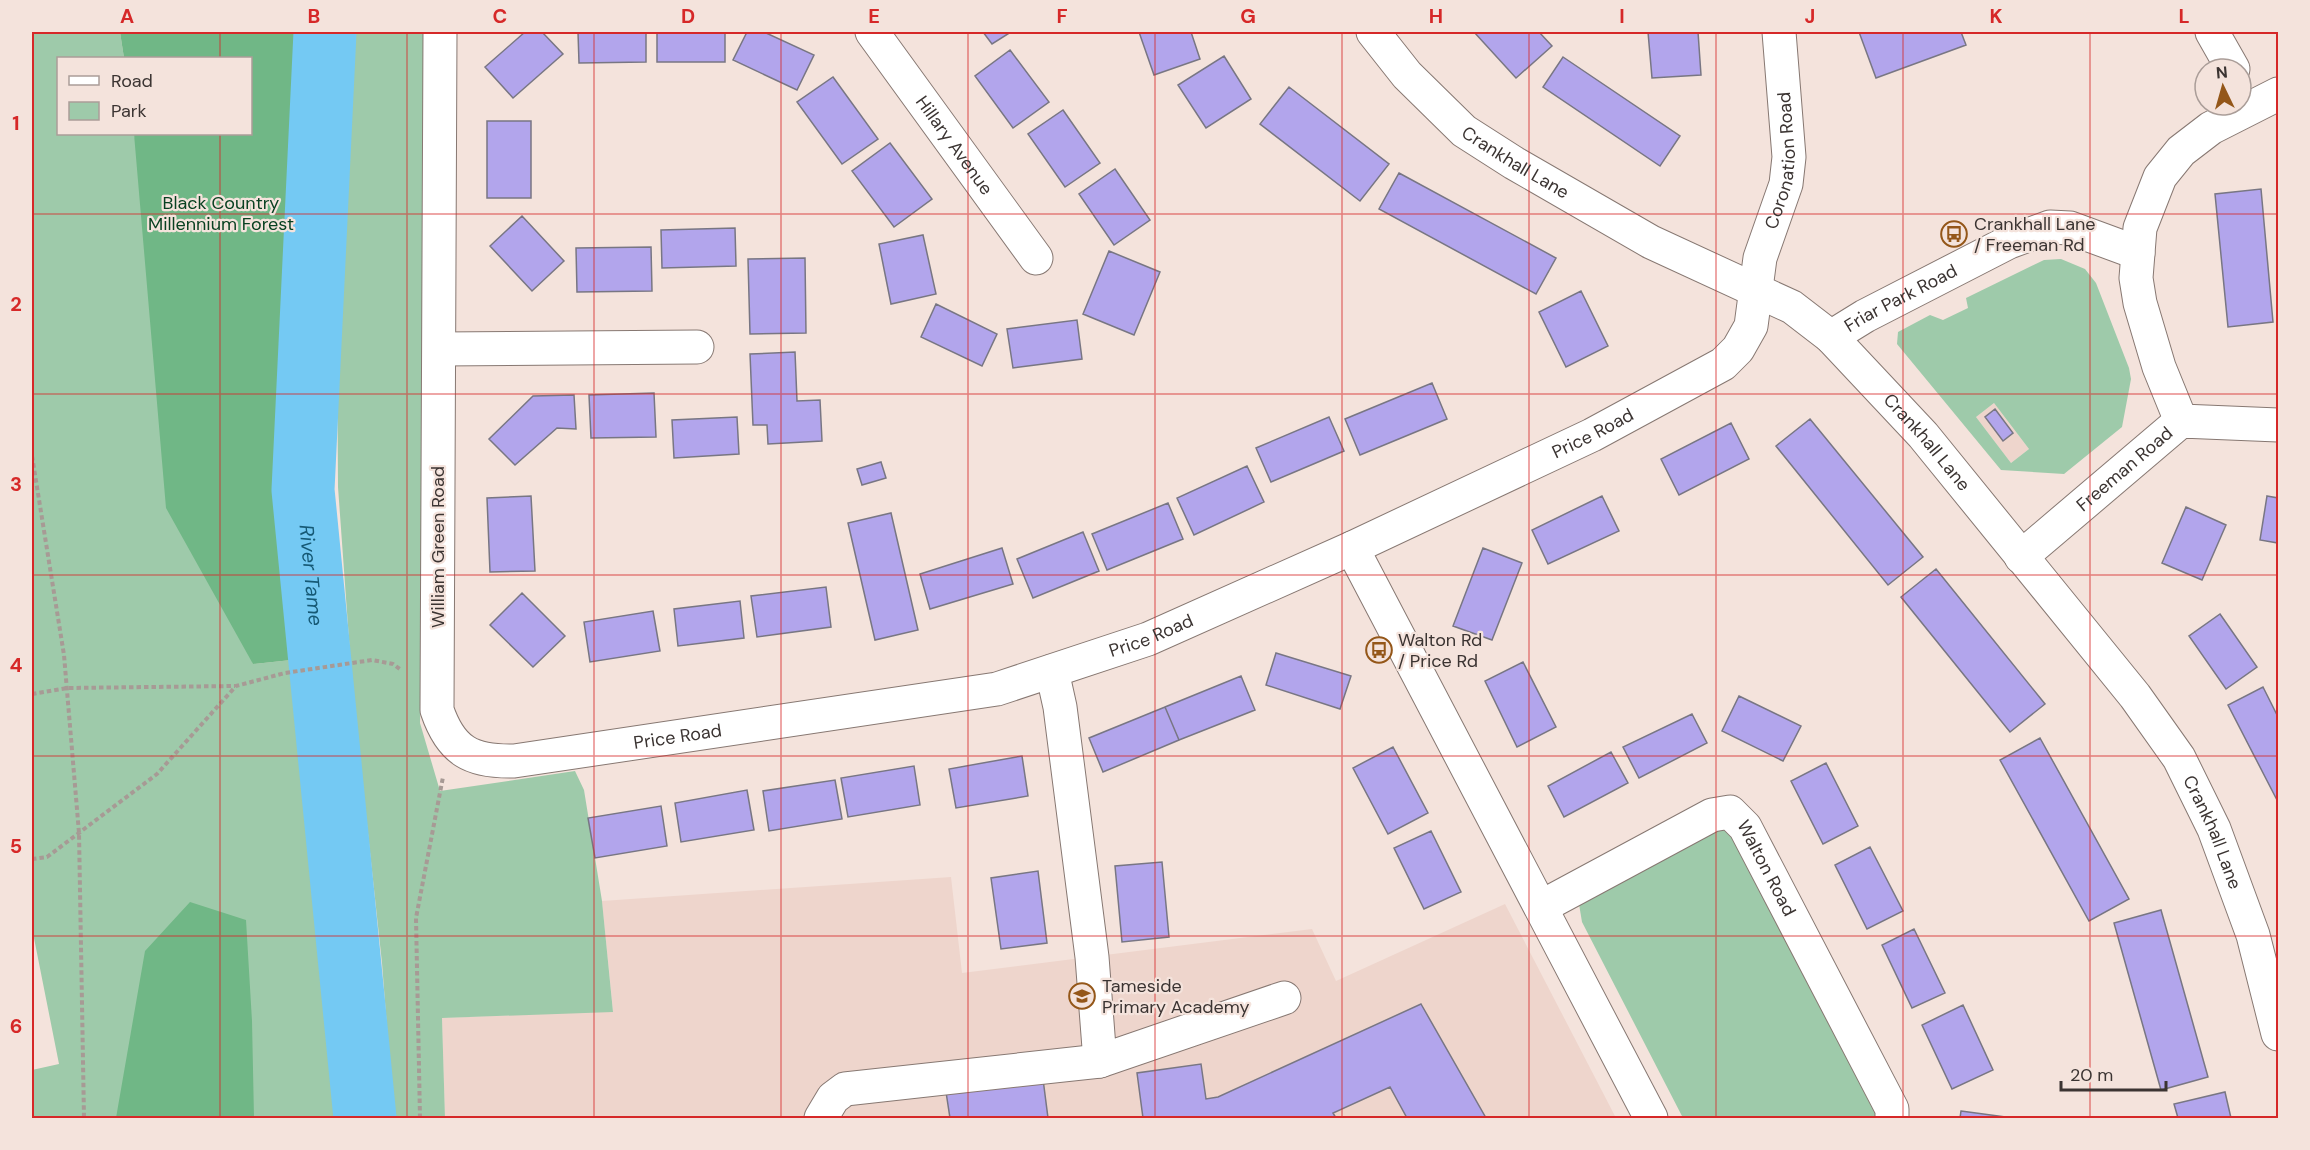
<svg xmlns="http://www.w3.org/2000/svg" width="2310" height="1150" font-family="'DM Sans',sans-serif">
<rect width="100%" height="100%" fill="#f4e3dc"/>
<path fill="#eed5cc" d="M1994,403l35,46 -18,14 -35,-46z
M951,877l11,96 350,-44 24,52 169,-77 111,214h-1171l-3,-100 171,-7 -11,-110z"/>
<path fill="#9ecaaa" fill-rule="evenodd" d="M32,32h88l4,26h-66v76h76l119,530 57,-6 41,460h-319v-48l27,-6 -27,-136z
M353,32h78l-11,691 20,68 135,-20 9,19 18,111 11,111 -171,6 3,100h-51l-12,-155 -29,-268 -15,-208 -1,-174 3,-127 12,-124z
M2061,259l24,10 11,14 33,85 2,11 -9,48 -58,47 -63,-4 -104,-126 1,-12 32,-17 13,5 25,-12 -2,-10 78,-38zM1994,403l35,46 -18,14 -35,-46z
M1727,824l157,294h-201l-101,-196 -3,-18z"/>
<path fill="#70b786" d="M120,32h191l-23,375 22,251 -57,6 -87,-156 -32,-374h116v-76h-126z
M190,902l56,18 6,101 2,97h-138l29,-167z"/>
<g fill="none" stroke-linecap="round" stroke-linejoin="round">
<path stroke="#74c9f3" stroke-width="63" id="s1" d="M325,32l-22,458 62,628"/>
</g>
<path fill="#b2a5ec" stroke="#787683" stroke-width="1.5" d="M525,32h17l21,22 -50,44 -28,-31z
M578,32h68v30l-67,1z
M657,32h68v30h-68z
M747,32h17l50,23 -17,35 -64,-30z
M983,32h28l-19,12z
M1139,32h52l9,27 -46,16z
M1474,32h65l13,14 -36,32z
M1648,32h50l3,43 -49,3z
M1859,32h102l5,13 -90,33z
M1010,50l39,52 -36,26 -38,-52z
M1224,56l27,43 -45,29 -28,-43z
M1563,57l117,79 -20,30 -117,-79z
M833,77l45,62 -36,25 -45,-62z
M1289,87l100,77 -29,37 -100,-77z
M1063,110l37,53 -35,24 -37,-53z
M487,121h44v77h-44z
M890,143l42,56 -38,28 -42,-56z
M1115,169l35,51 -36,25 -35,-51z
M1399,173l157,85 -20,36 -157,-85z
M2261,189l12,133 -45,5 -13,-133z
M522,216l42,45 -32,30 -42,-45z
M735,228l1,38 -74,2 -1,-38z
M923,235l13,59 -45,10 -12,-60z
M651,247l1,44 -75,1 -1,-44z
M1109,251l51,21 -26,63 -51,-21z
M805,258l1,75 -56,1 -2,-75z
M1581,291l27,55 -42,21 -27,-55z
M936,304l61,30 -15,32 -61,-29z
M1077,320l5,39 -69,9 -6,-39z
M795,352l2,49 23,-1 2,41 -54,3 -1,-19h-14l-3,-71z
M1432,383l15,36 -87,36 -15,-36z
M654,393l2,44 -65,1 -2,-43z
M574,395l2,34 -19,-1 -42,37 -26,-26 44,-43z
M1995,409l18,24 -10,8 -18,-24z
M737,417l2,37 -65,4 -2,-38z
M1329,417l15,34 -73,31 -15,-34z
M1810,419l113,138 -35,28 -112,-139z
M1731,423l18,36 -70,36 -18,-36z
M881,462l5,16 -24,7 -5,-16z
M1247,466l17,36 -70,33 -17,-37z
M531,496l4,75 -45,1 -3,-74z
M1602,496l17,35 -71,33 -16,-34z
M2267,496l11,2v45l-18,-3z
M1168,503l15,36 -76,31 -15,-36z
M2186,507l40,18 -24,55 -40,-17z
M891,513l27,117 -43,10 -27,-117z
M1083,532l16,39 -66,27 -16,-39z
M1002,548l11,36 -83,25 -10,-35z
M1483,548l39,15 -30,77 -39,-14z
M1936,569l109,135 -35,28 -109,-135z
M826,587l5,40 -74,10 -6,-41z
M522,593l43,43 -32,31 -43,-42z
M740,601l4,37 -66,8 -4,-37z
M653,611l7,40 -70,11 -6,-40z
M2220,614l37,53 -31,22 -37,-53z
M1276,653l75,23 -11,33 -74,-24z
M1523,662l33,65 -39,20 -32,-66z
M1241,676l14,34 -76,30 -14,-33z
M2263,687l15,30v85l-50,-97z
M1739,696l62,30 -18,35 -61,-30z
M1165,707l14,33 -76,32 -14,-34z
M1692,714l15,29 -68,35 -16,-31z
M2040,738l89,161 -40,22 -89,-161z
M1393,747l35,66 -40,21 -35,-66z
M1611,752l17,31 -64,34 -16,-31z
M1022,756l6,40 -72,12 -7,-39z
M1826,763l32,63 -35,18 -32,-63z
M914,766l6,39 -72,12 -7,-39z
M835,780l7,39 -73,12 -6,-40z
M747,790l7,40 -73,12 -6,-39z
M661,806l6,40 -72,12 -7,-40z
M1431,831l30,61 -37,17 -30,-61z
M1870,847l33,64 -36,18 -32,-64z
M1162,862l7,75 -47,5 -7,-76z
M1038,871l9,72 -46,6 -10,-71z
M2161,910l47,167 -47,13 -47,-167z
M1914,929l31,64 -33,15 -30,-63z
M1421,1004l65,114h-79l-17,-31 -57,26 3,5h-193l-6,-45 64,-9 5,35 12,-2z
M1963,1005l30,65 -41,19 -30,-64z
M1043,1079l5,39h-98l-4,-26z
M2225,1092l6,26h-53l-4,-14z
M1961,1111l45,6 -1,1h-45z"/>
<g fill="none" stroke-linecap="round" stroke-linejoin="round">
<g stroke="#877872" stroke-width="35">
<g id="minor">
<path id="s2" d="M440,32l-3,678c14,41 34,52 77,51l483,-72 151,-50 204,-91 240,-113 131,-71 15,-15 13,-23 9,-68 26,-74 3,-27 -10,-125"/>
<path id="s3" d="M872,32l164,226"/>
<path id="s4" d="M1373,32l34,43 57,56 50,32 137,79 141,65 39,30 92,98 212,261 44,62 35,71 39,106 25,99"/>
<path d="M2212,32l21,37"/>
<path id="s5" d="M1831,337l34,-21 144,-74 41,-15 20,1 68,25"/>
<path d="M440,349l257,-2"/>
<path d="M2181,421l-22,-54 -19,-64 -4,-25 4,-50 20,-51 21,-26 30,-23 67,-34"/>
<path d="M1352,548l299,570"/>
<path id="s6" d="M2021,557l160,-136 97,4"/>
<path d="M1052,671l8,36 32,250 8,104 184,-63"/>
<path id="s7" d="M1541,907l171,-92 18,-3 15,15 147,282v9"/>
<path d="M821,1118l12,-20 12,-9 255,-28"/>
</g>
</g>
<path stroke="#a79a95" stroke-width="4" stroke-dasharray="4.5 3" stroke-linecap="butt" d="M32,456l32,199 15,178 5,285
M32,694l35,-6 168,-2
M32,859l15,-2 110,-83 79,-88 49,-13 87,-13 21,4 8,6
M420,1118l-4,-200 27,-141"/>
<use href="#minor" stroke="#fff" stroke-width="33"/>
</g>
<path fill="none" stroke="#d62828" stroke-width="1.5" stroke-opacity="0.55" d="M220,32v26M407,32v1086M594,32v1086M781,32v1086M968,32v1086M1155,32v1086M1342,32v1086M1529,32v1086M1716,32v1086M1903,32v1086M2090,32v1086M220,134v984M32,214h2246M32,394h2246M32,575h2246M32,756h2246M32,936h2246"/>
<defs>
<g id="bus-ring" transform="scale(1.35)"><circle r="9.5" fill="#f4e3dc" stroke="#945719" stroke-width="1.5"/><path d="M-5-6H5V4H4V6H2V4H-2V6H-4V4H-5ZM-3.5-4V0h7V-4ZM-3.5 1.2v1.5H-2V1.2ZM2 1.2v1.5H3.5V1.2Z" fill="#945719"/></g>
<g id="school-ring" transform="scale(1.35)"><circle r="9.5" fill="#f4e3dc" stroke="#945719" stroke-width="1.5"/><path d="M0-5L7-2L0 1L-7-2ZM-4 1L0 2.5L4 1V4Q0 6-4 4Z" fill="#945719"/></g>
</defs>
<g fill-rule="evenodd">
<use href="#bus-ring" x="1954" y="234"/>
<use href="#bus-ring" x="1379" y="650"/>
<use href="#school-ring" x="1082" y="996"/>
</g>
<g text-anchor="middle" stroke-width="4.5" stroke-linejoin="round" paint-order="stroke">
<g font-size="18" fill="#3b3432" stroke="#f4e3dc">
<text dy="6" stroke="none"><textPath href="#s3" startOffset="140">Hillary Avenue</textPath></text>
<text dy="6" stroke="none"><textPath href="#s4" startOffset="195">Crankhall Lane</textPath></text>
<text dy="6" stroke="none"><textPath href="#s2" startOffset="2282">Coronation Road</textPath></text>
<text dy="6" stroke="none"><textPath href="#s5" startOffset="80">Friar Park Road</textPath></text>
<text dy="6" stroke="none"><textPath href="#s2" startOffset="1917">Price Road</textPath></text>
<text dy="6" stroke="none"><textPath href="#s4" startOffset="699">Crankhall Lane</textPath></text>
<text dy="6" stroke="none"><textPath href="#s6" startOffset="136">Freeman Road</textPath></text>
<text transform="translate(438 547) rotate(-90)" y="6">William Green Road</text>
<text dy="6" stroke="none"><textPath href="#s2" startOffset="1431">Price Road</textPath></text>
<text dy="6" stroke="none"><textPath href="#s2" startOffset="945">Price Road</textPath></text>
<text dy="6" stroke="none"><textPath href="#s4" startOffset="1185">Crankhall Lane</textPath></text>
<text dy="6" stroke="none"><textPath href="#s7" startOffset="280">Walton Road</textPath></text>
</g>
<g font-size="18" fill="#084121" stroke="#f4e3dc">
<text x="221" y="209">Black Country<tspan x="221" dy="21">Millennium Forest</tspan></text>
</g>
<g font-size="18" fill="#3b3432" stroke="#f4e3dc" text-anchor="start">
<text x="1974" y="230">Crankhall Lane<tspan x="1974" dy="21">/ Freeman Rd</tspan></text>
<text x="1398" y="646">Walton Rd<tspan x="1398" dy="21">/ Price Rd</tspan></text>
<text x="1102" y="992">Tameside<tspan x="1102" dy="21">Primary Academy</tspan></text>
</g>
<g font-size="20" font-style="italic" fill="#165975" stroke="#f4e3dc">
<text dy="7" stroke="none"><textPath href="#s1" startOffset="544">River Tame</textPath></text>
</g>
</g>
<rect width="2310" height="1150" fill="none" stroke="#f4e3dc" stroke-width="66"/>
<rect x="57" y="57" width="195" height="78" fill="#f4e3dc" stroke="#aa9d98" stroke-width="1.5"/>
<rect x="69" y="76" width="30" height="9" fill="#ffffff" stroke="#aa9d98" stroke-width="1.5"/>
<text x="111" y="87" font-size="18" fill="#3b3432">Road</text>
<rect x="69" y="102" width="30" height="18" fill="#9ecaaa" stroke="#aa9d98" stroke-width="1.5"/>
<text x="111" y="117" font-size="18" fill="#3b3432">Park</text>
<g transform="translate(2223 87) rotate(355)"><circle r="28" fill="#f4e3dc" stroke="#aa9d98" stroke-width="1.5"/>
<path d="M0-4.5L10 22L0 15L-10 22Z" fill="#945719"/>
<text y="-9" font-size="16" font-weight="bold" text-anchor="middle" fill="#3b3432">N</text>
</g>
<path d="M2061 1081v9h105v-9" fill="none" stroke="#3b3432" stroke-width="3"/>
<text x="2070" y="1081" font-size="18" fill="#3b3432" stroke="#f4e3dc" stroke-width="4.5" paint-order="stroke">20 m</text>
<rect x="33" y="33" width="2244" height="1084" fill="none" stroke="#d62828" stroke-width="2"/>
<g font-size="20" text-anchor="middle" font-weight="bold" fill="#d62828">
<text x="127" y="23">A</text>
<text x="314" y="23">B</text>
<text x="500" y="23">C</text>
<text x="688" y="23">D</text>
<text x="874" y="23">E</text>
<text x="1062" y="23">F</text>
<text x="1248" y="23">G</text>
<text x="1436" y="23">H</text>
<text x="1622" y="23">I</text>
<text x="1810" y="23">J</text>
<text x="1996" y="23">K</text>
<text x="2184" y="23">L</text>
<text x="16" y="130">1</text>
<text x="16" y="311">2</text>
<text x="16" y="491">3</text>
<text x="16" y="672">4</text>
<text x="16" y="853">5</text>
<text x="16" y="1033">6</text>
</g>
</svg>
